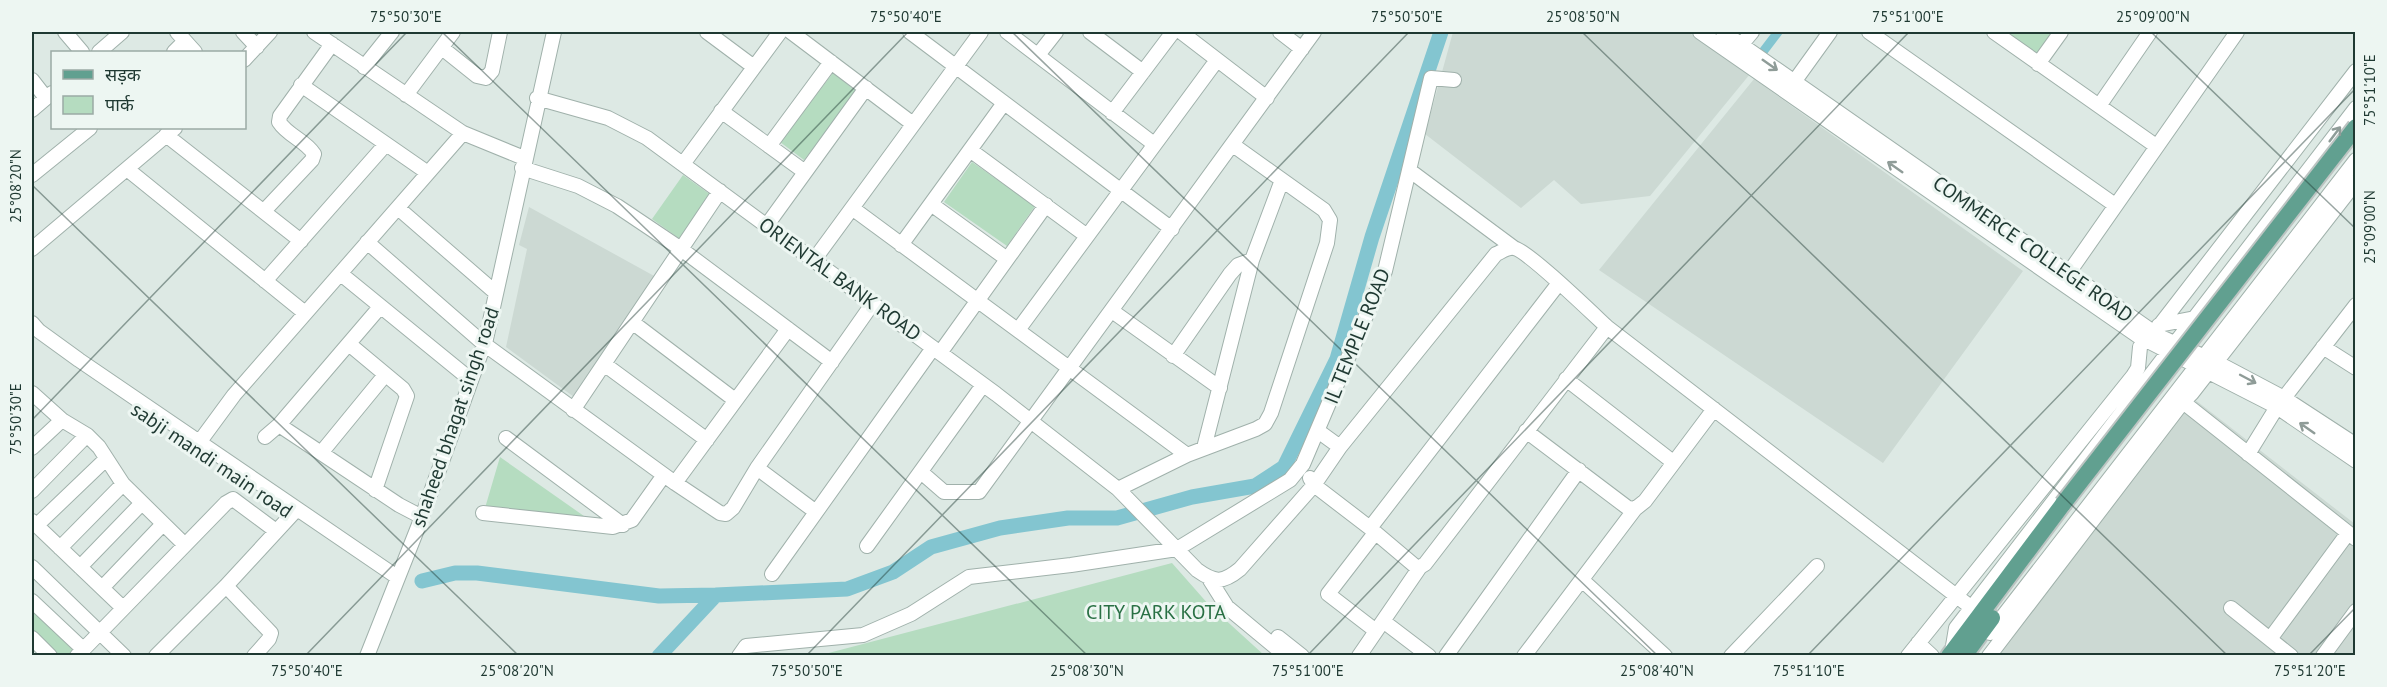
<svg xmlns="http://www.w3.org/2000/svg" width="2387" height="687" font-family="'PT Sans','Noto Sans Devanagari',sans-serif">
<rect width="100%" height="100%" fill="#dde9e4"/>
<path fill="#ccd9d3" d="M1453,32h235l62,42 -100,122 -69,8 -27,-24 -33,28 -96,-74z
M1754,79l269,192 -140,192 -284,-193z
M529,207l127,70 -82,120 -68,-50 21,-98 -8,-4z
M2194,399l161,125v131l-359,1z"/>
<path fill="#b5dcc0" d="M2006,32h48l-17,22z
M833,73l24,19 -53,68 -24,-18z
M972,162l63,44 -28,40 -63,-44z
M683,175l28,20 -31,44 -28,-20z
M500,457l91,64 -106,-13z
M1172,563l37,42 55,50h-443z
M32,608l44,42 -7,5h-10l-27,-25z"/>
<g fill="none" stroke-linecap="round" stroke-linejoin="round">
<path stroke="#83c5d0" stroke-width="9" d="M1759,57l19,-25"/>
<path stroke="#83c5d0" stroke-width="15" d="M422,581l33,-8h22l182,23 57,-1
M659,656l57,-61 131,-6 46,-17 38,-25 69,-19 68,-10h49l75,-21 63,-11 29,-19 53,-108 35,-122 69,-205"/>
<g stroke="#a0b1ab" stroke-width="16">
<path id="minor" d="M65,32l17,20
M177,32l18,20
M243,32l14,15
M314,32l149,101 61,25
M707,32l47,35
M791,32l122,92
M910,32l262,197
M1007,32l147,112
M1090,32l53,40
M1181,32l86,66
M1280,32l22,17
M1700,32l438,304 139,71 79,54
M1723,32l436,304 57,26 68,36 72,47
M1869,32l246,173
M1994,32l162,114
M442,48l35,28 9,2 6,-7 8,-39
M1737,50l15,-18
M99,52l23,-20
M174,52l11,-11
M1038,55l18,-23
M244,60l26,-28
M2038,64l23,-32
M364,67l28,-35
M32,80l14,18
M1794,82l36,-50
M301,85l127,88
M406,95l47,-63
M537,98l71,20 39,20 349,256 122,95 79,81c18,13 26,13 43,-1l74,-84 26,-38 156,-193c5,-2 12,-7 18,-6 14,3 79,66 93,79l365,281
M2099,106l51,-74
M32,110l20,-17
M721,111l84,61
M1112,113l61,-81
M166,135l135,106
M769,146l62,-84
M970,150l117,86
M683,164l97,-132
M522,168l56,18 39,20 64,43 151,113
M127,169l178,144
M1409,170l105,78
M32,175l58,-47
M931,204l76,55
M398,208l98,85
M852,208l335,247
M264,211l48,-51 2,-6c-9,-14 -26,-18 -35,-32l1,-6 52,-72
M767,225l99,-137
M367,242l117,102 191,139 45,30 6,1 7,-6 24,-40 116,-165
M901,245l103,-142
M32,249l143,-121
M814,260l167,-228
M341,274l130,106
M265,281l121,-137
M2063,281l174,-249
M1112,311l108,77
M632,322l103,78
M32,323l7,8 40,29 318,217
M2159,325l36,-7
M1018,330l199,-270
M2150,338l206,-267
M349,344l54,45 4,7 -32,94
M2323,347l33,21
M940,353l106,-148
M1173,356l57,-82 8,-9 14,-5
M604,364l103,76
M1566,379l107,83
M32,393l30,27 25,15 12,12 24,37 62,61
M2183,402l173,137
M573,410l147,-219
M279,425l120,80 23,12
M1318,431l22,16
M1526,431l102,77 7,1 10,-8 69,-92
M265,437l14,-12 101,-118
M506,438l117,87
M32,448l30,-28
M195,448l39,-53 229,-262
M1204,448l48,-188 30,-80
M321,453l64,-78
M2248,454l29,-47 79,-102
M757,468l59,44
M921,472l23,20h35l335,-460
M1310,478l4,7 56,43 45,38 5,1 5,-3 182,-237
M675,483l113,-154
M1118,489l69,-34 69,-26 9,-5 6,-11 56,-170 3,-23 -6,-10 -91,-65
M32,491l55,-56
M483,513l130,14 19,-7 32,-45
M32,521l91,87
M36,526l70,-67
M1370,528l189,-245
M1375,533l-47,61 48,37
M867,546l116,-161
M60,548l63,-64
M32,567l92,89
M80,567l61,-63
M772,574l161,-226
M1210,580l17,27 59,49
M1582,580l83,76
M226,586l45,47 -2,6 -15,17
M102,588l61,-64
M32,601l51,48
M2231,608l60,48
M1383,621l46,35
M1990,633l366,-473
M1278,637l24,19
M32,638l18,18
M2270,639l78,-106
M1918,643l14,13
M1952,652l4,-24 400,-520
M77,656l149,-153 7,-4 43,32
M156,656l70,-70 71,-77
M367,656l55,-139 64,-178 68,-307
M739,656l7,-10 117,-11 48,-21 58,-37 102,-12 106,-16 113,-69 13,-16 82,-193 46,-193 23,2
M1359,656l61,-89
M1446,656l133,-186
M1524,656l111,-147
M1731,656l86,-90
M1908,656l225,-280 5,-8 2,-21
M1989,656l194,-254 9,-9 164,-211
M2323,656l33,-45"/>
</g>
<g stroke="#bcc4c2" stroke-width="20">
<path id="major" d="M1949,656l114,-152
M1964,656l28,-38"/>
</g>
<use href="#minor" stroke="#fff" stroke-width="14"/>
<use href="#major" stroke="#61a090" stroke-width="16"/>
<g stroke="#bcc4c2" stroke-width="20" stroke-linecap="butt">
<path id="major-bridge" d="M2063,504l293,-377"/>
</g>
<use href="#major-bridge" stroke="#61a090" stroke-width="16"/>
</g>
<defs><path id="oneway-shaft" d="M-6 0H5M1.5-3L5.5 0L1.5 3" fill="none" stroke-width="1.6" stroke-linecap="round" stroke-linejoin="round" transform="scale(1.5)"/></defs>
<g stroke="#8f9c98">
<use href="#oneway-shaft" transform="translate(1770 65) rotate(35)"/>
<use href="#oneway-shaft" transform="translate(2335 134) rotate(-53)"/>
<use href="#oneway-shaft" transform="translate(1895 167) rotate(-145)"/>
<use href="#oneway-shaft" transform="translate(2248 379) rotate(28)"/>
<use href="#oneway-shaft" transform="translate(2307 428) rotate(-145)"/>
</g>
<path fill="none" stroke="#1f3932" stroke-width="1.5" stroke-opacity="0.45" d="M442,32l646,624M1012,32l646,624M1582,32l646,624M2151,32l205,197M32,185l487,471M32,420l375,-388M305,656l603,-624M806,656l603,-624M1307,656l602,-624M1807,656l549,-568M2308,656l48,-49"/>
<g text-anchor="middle" stroke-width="6" stroke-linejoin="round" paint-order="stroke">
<g font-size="20" fill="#1f3932" stroke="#edf6f2">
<text transform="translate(2033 249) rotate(35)" y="7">COMMERCE COLLEGE ROAD</text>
<text transform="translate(840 279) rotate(36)" y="7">ORIENTAL BANK ROAD</text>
<text transform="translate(1357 336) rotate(-68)" y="7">IL TEMPLE ROAD</text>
<text transform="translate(455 417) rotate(-71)" y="7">shaheed bhagat singh road</text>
<text transform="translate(212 460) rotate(34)" y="7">sabji mandi main road</text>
</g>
<g font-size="20" fill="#297044" stroke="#edf6f2">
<text x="1156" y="619">CITY PARK KOTA</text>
</g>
</g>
<rect width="2387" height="687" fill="none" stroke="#edf6f2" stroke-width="66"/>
<rect x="51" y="51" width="195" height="78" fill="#edf6f2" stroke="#9baaa5" stroke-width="1.5"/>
<rect x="63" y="70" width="30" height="9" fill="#61a090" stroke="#9baaa5" stroke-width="1.5"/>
<text x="105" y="81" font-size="18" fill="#1f3932">सड़क</text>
<rect x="63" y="96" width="30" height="18" fill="#b5dcc0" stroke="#9baaa5" stroke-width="1.5"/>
<text x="105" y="111" font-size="18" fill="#1f3932">पार्क</text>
<rect x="33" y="33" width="2321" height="621" fill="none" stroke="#1f3932" stroke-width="2"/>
<g font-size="15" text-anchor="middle" fill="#1f3932">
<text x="406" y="22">75°50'30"E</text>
<text x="906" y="22">75°50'40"E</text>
<text x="1407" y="22">75°50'50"E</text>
<text x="1583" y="22">25°08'50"N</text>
<text x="1908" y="22">75°51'00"E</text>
<text x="2153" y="22">25°09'00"N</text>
<text transform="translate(2370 90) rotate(-90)" y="5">75°51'10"E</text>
<text transform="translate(16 186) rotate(-90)" y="5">25°08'20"N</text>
<text transform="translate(2370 227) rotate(-90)" y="5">25°09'00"N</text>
<text transform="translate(16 419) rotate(-90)" y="5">75°50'30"E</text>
<text x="307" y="676">75°50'40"E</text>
<text x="517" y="676">25°08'20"N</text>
<text x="807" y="676">75°50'50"E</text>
<text x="1087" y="676">25°08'30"N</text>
<text x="1308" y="676">75°51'00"E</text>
<text x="1657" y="676">25°08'40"N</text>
<text x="1809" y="676">75°51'10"E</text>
<text x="2310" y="676">75°51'20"E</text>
</g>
</svg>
